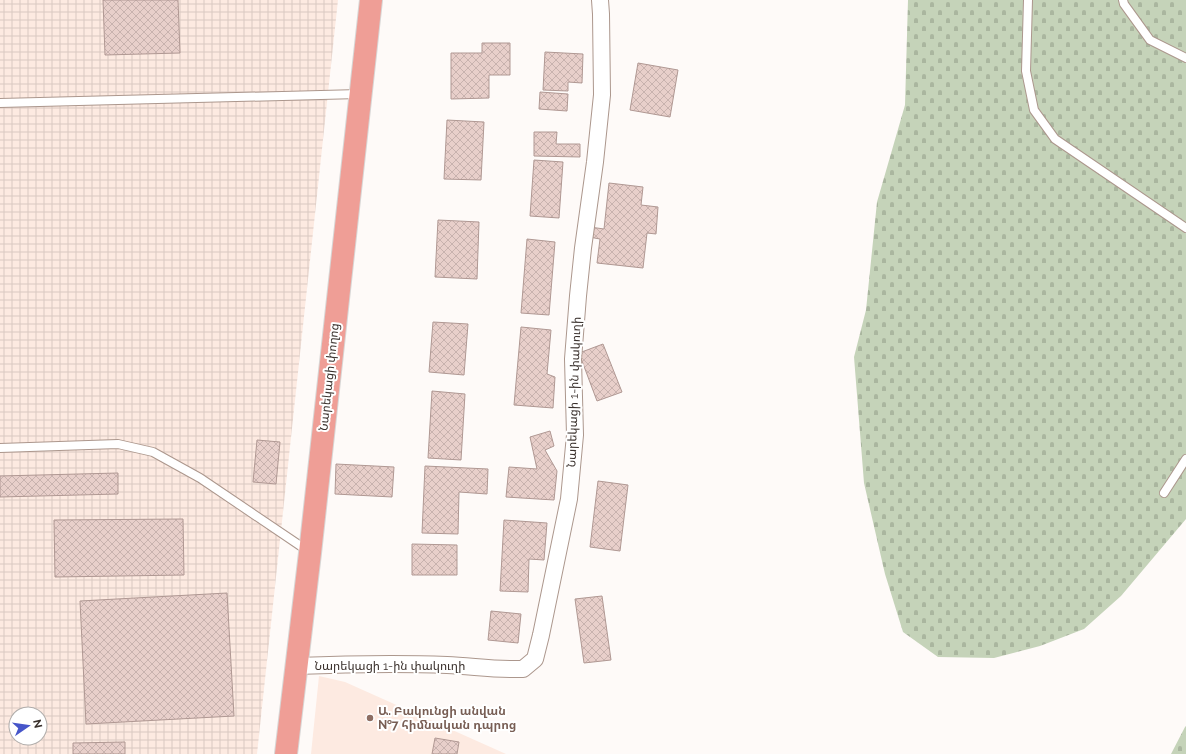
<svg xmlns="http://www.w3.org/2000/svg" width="1186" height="754" font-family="Raleway,'Noto Sans Armenian',sans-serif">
<defs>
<pattern id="industrial-grid" width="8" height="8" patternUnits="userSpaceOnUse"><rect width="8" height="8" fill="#fdeae1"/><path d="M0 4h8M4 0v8" fill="none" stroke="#dac9c1"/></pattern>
<pattern id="cemetery-stones" width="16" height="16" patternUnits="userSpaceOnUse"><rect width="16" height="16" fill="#c5d3b9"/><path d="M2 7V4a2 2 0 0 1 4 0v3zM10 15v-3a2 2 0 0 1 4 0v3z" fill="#aab69f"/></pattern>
<pattern id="building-cross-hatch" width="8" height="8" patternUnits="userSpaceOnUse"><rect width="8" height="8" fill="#e8cfca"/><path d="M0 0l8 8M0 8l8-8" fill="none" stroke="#c8b2ae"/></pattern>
</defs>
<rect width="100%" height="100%" fill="#fefaf8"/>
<path fill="#fdeae1" d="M319,676l26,6 161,72h-195z"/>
<path fill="url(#industrial-grid)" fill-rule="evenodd" d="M0,0h338l-81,754h-257zM16,714h24v24h-24z"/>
<path fill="url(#cemetery-stones)" d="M908,0h278v519l-65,77 -37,33 -44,17 -46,12 -56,-1 -35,-25 -18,-58 -21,-91 -10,-126 12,-47 11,-108 28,-97z
M1186,726v28h-15l14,-27z"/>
<path fill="url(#building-cross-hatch)" stroke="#b09893" d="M103,0h75l2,53 -75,2z
M482,43h28v32h-21v23l-38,1v-46h31z
M545,52l38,2 -1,29 -14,-1v9l-25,-1z
M638,63l40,7 -8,47 -40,-7z
M540,92l28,2 -1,17 -28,-2z
M447,120l37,2 -3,58 -37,-1z
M534,132h23l-1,12h24v13l-46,-1z
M534,160l29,2 -4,56 -29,-2z
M609,183l34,4 -2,18 17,2 -2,27 -9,-1 -4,35 -46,-5 3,-24 -11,-2 1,-10 14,2z
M438,220l41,2 -2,57 -42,-2z
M527,239l28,3 -6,73 -28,-2z
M433,322l35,2 -4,51 -35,-3z
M521,327l30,3 -4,44 8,3 -2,31 -39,-3z
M603,344l19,48 -25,9 -18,-48z
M432,391l33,3 -4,66 -33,-2z
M550,431l4,15 -9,4 12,21 -3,29 -48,-3 3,-30 28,2 -7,-32z
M257,440l23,2 -4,42 -23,-2z
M336,464l58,3 -2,30 -57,-3z
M425,466l63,3 -1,25 -28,-2 -1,42 -36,-1z
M118,473v21l-118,3v-21z
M598,481l30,4 -8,66 -30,-4z
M183,519l1,56 -129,2 -1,-57z
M504,520l43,3 -3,37 -15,-1 -1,33 -28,-1z
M412,544l45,1v30h-45z
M227,593l7,123 -148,8 -6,-123z
M602,596l9,64 -27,3 -9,-64z
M491,611l30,3 -3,29 -30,-3z
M435,738l24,4 -2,12h-25z
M125,742v12h-52v-11z"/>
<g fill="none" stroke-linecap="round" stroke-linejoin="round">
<g stroke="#ac978d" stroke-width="10">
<path id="service" d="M1028,0l-2,71 8,39 21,29 131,89
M1123,0l1,4 26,36 36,18
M0,103l359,-9
M0,448l118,-4 35,8 47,26 108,73
M1164,493l22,-34"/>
</g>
<g stroke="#ac978d" stroke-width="18">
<path id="minor" d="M296,666c51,-2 101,-3 151,-1 25,1 50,5 76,4l12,-10 6,-24 28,-136 6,-64 -2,-76 5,-63 5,-48 12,-86 7,-67 -1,-81 -1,-14"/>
</g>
<g stroke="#d8d6d5" stroke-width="24">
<path id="trunk" d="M286,754l24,-201 61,-553"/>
</g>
<use href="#service" stroke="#fff" stroke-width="8"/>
<use href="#minor" stroke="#fff" stroke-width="16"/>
<use href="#trunk" stroke="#ef9e96" stroke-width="22"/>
</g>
<circle fill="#8d6e63" stroke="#fff" stroke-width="1.5" cx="370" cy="718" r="4"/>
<g text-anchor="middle" stroke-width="4" stroke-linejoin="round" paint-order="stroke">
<g font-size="12" fill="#3a312d" stroke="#fff">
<text transform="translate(329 377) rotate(-84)" y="4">Նարեկացի փողոց</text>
<text transform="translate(574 392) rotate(-88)" y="4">Նարեկացի 1-ին փակուղի</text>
<text x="390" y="670">Նարեկացի 1-ին փակուղի</text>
</g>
<g font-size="12" font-weight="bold" fill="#785e54" stroke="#fff" text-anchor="start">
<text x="378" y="715">Ա. Բակունցի անվան<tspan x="378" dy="14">№7 հիմնական դպրոց</tspan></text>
</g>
</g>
<g transform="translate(28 726) rotate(77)"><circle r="19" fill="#ffffff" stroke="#b0adab"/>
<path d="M0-3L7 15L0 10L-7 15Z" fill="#4655c9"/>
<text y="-6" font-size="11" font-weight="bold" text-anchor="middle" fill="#3a312d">N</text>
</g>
</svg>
